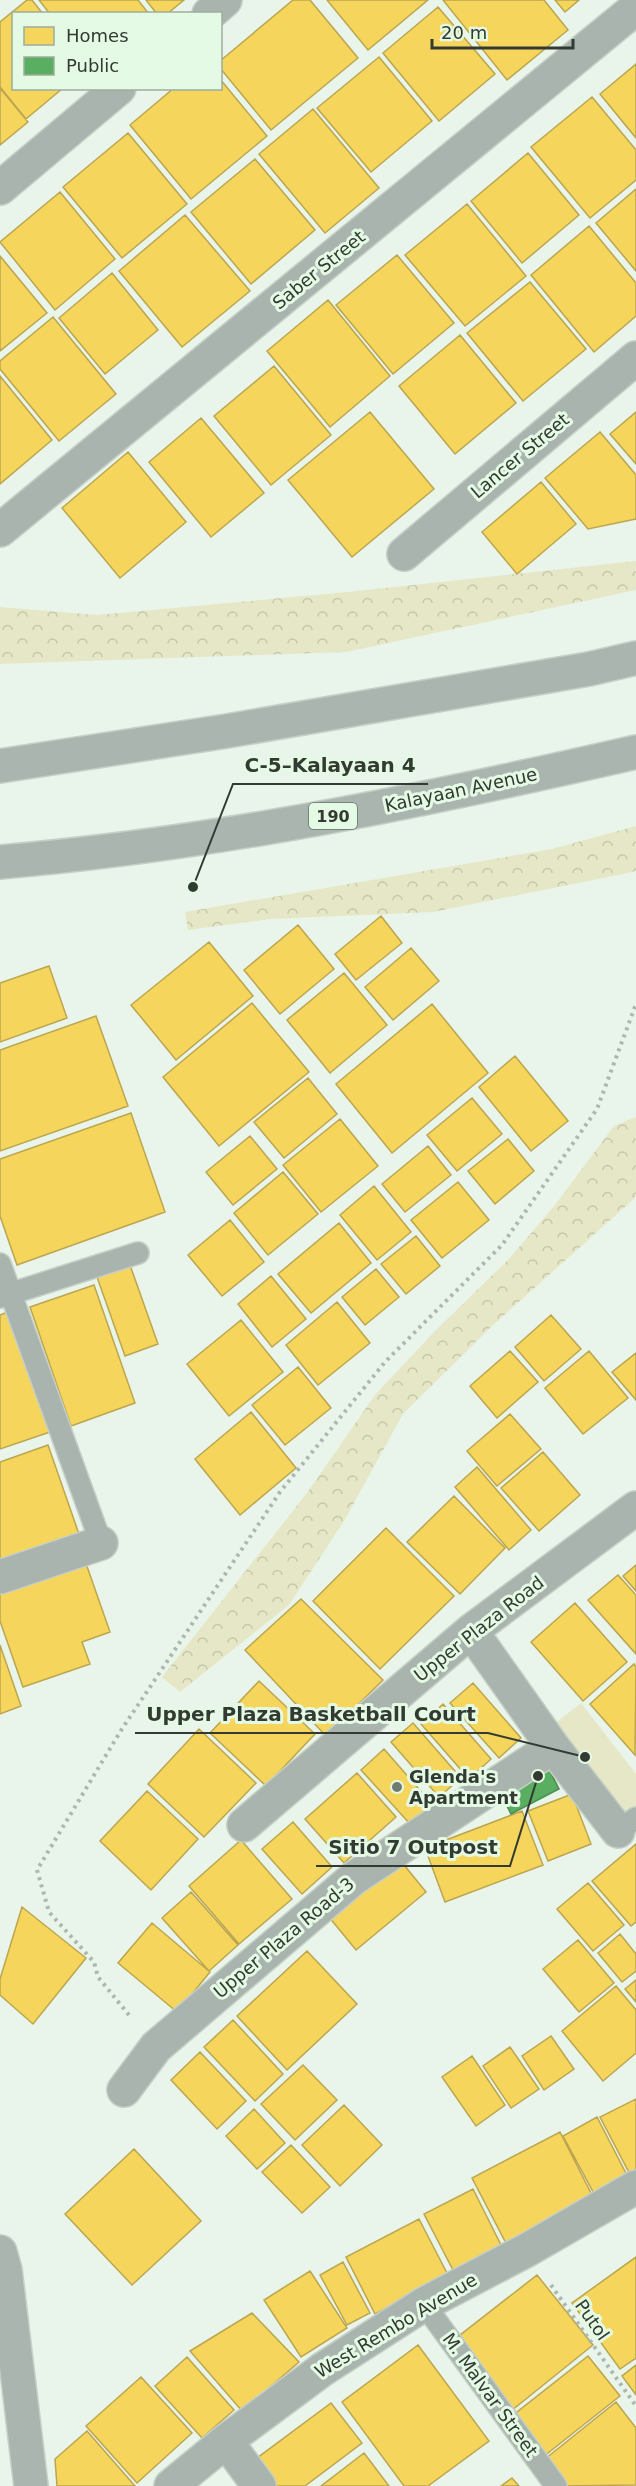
<svg xmlns="http://www.w3.org/2000/svg" width="636" height="2486" font-family="'DejaVu Sans',sans-serif">
<defs>
<pattern id="forest-crowns" width="20" height="18" patternUnits="userSpaceOnUse" patternTransform="scale(1.5)"><rect width="20" height="18" fill="#e6e7c6"/><path d="M2 6a3 3 0 1 1 6 0M12 15a3 3 0 1 1 6 0" fill="none" stroke="#c6c7ab"/></pattern>
</defs>
<rect width="100%" height="100%" fill="#e9f5ea"/>
<path fill="url(#forest-crowns)" d="M636,561v29l-290,62 -346,12v-57l97,8 251,-23z
M636,826v45l-13,3 -190,38 -163,7 -82,11 -3,-18 367,-63z
M636,1117v80l-145,130 -88,87 -59,107 -55,84 -109,87 -18,-15 145,-184 68,-98 59,-63 74,-72 47,-55 59,-79z"/>
<path fill="#e6e7c6" d="M581,1703l55,71v54l-102,-88z"/>
<path fill="#f6d55c" stroke="#bba64f" stroke-width="1.5" d="M27,0h5l11,14h-29v74h49l-37,31 -26,-32v-65z
M39,0h99l11,14h-99z
M146,0h38l-17,14h-10z
M293,0h17l48,58 -87,72 -51,-62v-7z
M327,0h101l-60,50z
M443,0h101l24,30 -61,50z
M555,0h24l-14,12z
M438,7l57,67 -56,47 -56,-68z
M379,57l53,64 -61,51 -54,-64z
M636,64v74l-36,-44z
M220,79l47,57 -76,63 -61,-74 44,-37h46z
M0,88l28,34 -28,23z
M592,97l44,53v30l-46,38 -59,-71z
M313,109l66,79 -54,45 -66,-79z
M128,133l59,71 -65,54 -59,-71z
M528,153l51,62 -57,48 -51,-62z
M255,159l60,71 -64,54 -60,-72z
M636,189v82l-40,-48z
M60,192l55,67 -60,51 -55,-68z
M467,204l59,72 -61,50 -60,-71z
M185,215l65,76 -68,56 -63,-76z
M589,226l47,57v33l-42,36 -63,-77z
M397,255l57,68 -61,51 -57,-69z
M0,256l47,57 -47,38z
M112,273l46,57 -53,44 -46,-56z
M530,282l56,67 -63,52 -56,-68z
M328,300l62,76 -60,51 -63,-76z
M53,317l63,77 -57,47 -59,-72v-8z
M460,335l56,68 -61,51 -56,-68z
M274,366l57,69 -60,50 -57,-69z
M0,376l52,64 -52,44z
M370,412l64,77 -82,68 -64,-77z
M636,412v52l-26,-30z
M201,418l63,75 -53,44 -62,-75z
M600,432l36,43v44l-48,10 -43,-51z
M128,452l58,70 -66,56 -58,-70z
M541,482l35,42 -59,50 -35,-42z
M381,916l21,27 -46,37 -21,-26z
M298,925l36,44 -54,45 -36,-44z
M209,942l44,54 -77,64 -45,-55z
M411,948l28,33 -46,39 -28,-33z
M49,966l18,52 -67,24v-59z
M344,973l43,52 -57,48 -43,-53z
M252,1003l57,69 -90,74 -56,-69z
M432,1004l56,69 -96,80 -56,-69z
M96,1016l32,90 -128,45v-101z
M515,1056l53,65 -37,30 -52,-64z
M308,1078l29,36 -53,44 -30,-36z
M472,1098l30,36 -45,37 -30,-36z
M131,1113l34,99 -148,53 -17,-49v-57z
M340,1119l38,47 -57,46 -38,-47z
M250,1136l27,33 -44,36 -27,-33z
M508,1139l26,32 -39,33 -27,-33z
M428,1146l23,29 -46,37 -23,-28z
M283,1172l35,42 -50,41 -34,-42z
M458,1182l31,38 -47,38 -31,-38z
M374,1186l37,46 -34,28 -37,-45z
M230,1220l34,42 -42,34 -34,-41z
M339,1223l32,40 -60,50 -33,-39z
M416,1236l24,30 -34,28 -25,-30z
M130,1265l28,79 -33,12 -28,-79z
M376,1269l23,28 -34,28 -23,-28z
M271,1276l35,43 -34,28 -34,-43z
M94,1285l41,118 -64,23 -41,-119z
M337,1302l33,41 -52,42 -32,-40z
M10,1311l43,120 -53,18v-134z
M551,1315l30,34 -37,32 -29,-34z
M241,1320l42,52 -54,44 -42,-52z
M510,1351l28,31 -41,36 -27,-32z
M589,1351l39,47 -45,36 -38,-46z
M636,1353v47l-24,-28z
M298,1367l33,41 -46,37 -33,-40z
M251,1412l45,56 -56,47 -45,-56z
M510,1414l31,35 -44,37 -30,-35z
M48,1445l32,92 -80,29v-104z
M543,1452l37,43 -41,36 -38,-43z
M477,1467l54,63 -22,20 -54,-63z
M454,1496l51,52 -45,46 -53,-52z
M386,1528l68,68 -74,73 -67,-68z
M82,1552l28,80 -28,10 8,22 -67,23 -23,-66v-40z
M636,1565v26l-13,-15z
M618,1575l18,20v59l-48,-54z
M301,1599l82,81 -57,56 -81,-86z
M575,1603l52,59 -44,39 -52,-59z
M0,1645l21,61 -21,8z
M634,1664l2,3 -1,88 -45,-51z
M259,1681l56,53 -49,52 -56,-53z
M473,1683l48,55 -22,20 -49,-55z
M443,1704l48,55 -22,20 -48,-55z
M413,1723l48,55 -22,19 -48,-55z
M199,1729l57,54 -52,54 -56,-53z
M384,1749l48,55 -22,20 -49,-54z
M357,1773l39,44 -52,46 -39,-44z
M147,1791l51,48 -47,51 -51,-49z
M572,1794l19,50 -43,17 -20,-50z
M522,1811l21,54 -98,37 -20,-54z
M293,1822l39,45 -30,27 -40,-45z
M241,1840l51,59 -53,45 -50,-58z
M636,1844v78l-5,4 -39,-45z
M400,1860l26,32 -70,58 -27,-33z
M588,1883l36,42 -31,26 -36,-42z
M191,1892l47,53 -29,26 -47,-53z
M22,1907l64,51 -53,66 -33,-29v-16z
M152,1923l58,49 -33,40 -59,-49z
M620,1934l16,20v17l-14,11 -24,-29z
M578,1940l36,43 -35,29 -36,-43z
M307,1951l50,53 -70,66 -50,-54z
M636,1980v22l-11,-13z
M616,1986l20,24v43l-33,28 -41,-50z
M233,2020l50,54 -28,27 -51,-54z
M551,2036l23,33 -30,21 -22,-34z
M510,2047l29,42 -28,19 -28,-42z
M200,2052l46,49 -29,28 -46,-49z
M472,2056l33,49 -29,21 -34,-49z
M303,2065l34,35 -42,40 -34,-36z
M636,2099v80l-3,1 -33,-63z
M344,2105l38,40 -42,41 -38,-41z
M254,2109l31,34 -28,26 -31,-33z
M597,2117l34,66 -33,18 -35,-65z
M560,2132l36,71 -87,46 -37,-71z
M291,2145l39,42 -28,26 -40,-41z
M134,2149l67,72 -69,64 -67,-71z
M473,2189l29,58 -48,25 -30,-58z
M419,2219l29,56 -73,39 -29,-57z
M636,2257v101l-16,11 -48,-66z
M343,2262l27,51 -23,12 -27,-50z
M310,2271l37,57 -46,29 -37,-57z
M537,2275l56,70 -82,66 -56,-72z
M252,2313l47,49 -57,49 -52,-60z
M418,2345l71,96 -61,45h-24l-62,-84z
M588,2356l32,40 -77,61 -31,-41z
M187,2357l47,53 -32,28 -47,-52z
M636,2365v30l-14,-19z
M141,2377l51,56 -55,50 -51,-57z
M616,2402l20,26v57l-78,1 -18,-23z
M331,2403l31,40 -57,43h-40l-16,-22z
M87,2431l48,55h-78l-2,-27z
M364,2453l25,33h-68z
M512,2478l7,8h-18z"/>
<path fill="#5aae61" stroke="#4e8b53" stroke-width="1.5" d="M546,1763l13,26 -48,25 -12,-24z"/>
<g fill="none" stroke-linecap="round" stroke-linejoin="round">
<g stroke="#c5cfc6" stroke-width="24">
<path id="lane" d="M0,1264l101,279
M0,1297l138,-44
M618,1831l18,-13
M424,2304l132,182"/>
</g>
<g stroke="#c5cfc6" stroke-width="36">
<path id="street" d="M209,14l16,-14
M0,188l119,-100
M0,530l636,-522
M404,554l232,-196
M0,1577l101,-34
M471,1631l82,116 65,84
M244,1825l227,-194 165,-123
M124,2090l32,-43 198,-169 199,-131
M226,2441l33,45
M171,2486l55,-45 97,-72 101,-65 103,-54 109,-63"/>
</g>
<g stroke="#c5cfc6" stroke-width="36">
<path id="primary" d="M0,766l227,-35 362,-62 47,-11
M0,862c215,-18 426,-62 636,-110
M0,2252l5,18 26,216"/>
</g>
<path stroke="#adb7b0" stroke-width="4" stroke-dasharray="3 4.5" stroke-linecap="butt" d="M129,2015l-31,-38 -4,-15 -45,-50 -12,-42 83,-138 160,-240 105,-130 117,-117 95,-136 39,-105
M551,2285l85,121"/>
<use href="#lane" stroke="#a9b4ae" stroke-width="21"/>
<use href="#street" stroke="#a9b4ae" stroke-width="33"/>
<use href="#primary" stroke="#a9b5ae" stroke-width="33"/>
</g>
<circle fill="#727b72" stroke="#e4fae5" stroke-width="2" cx="397" cy="1787" r="6"/>
<g text-anchor="middle" stroke-width="6" stroke-linejoin="round" paint-order="stroke">
<rect fill="#e4fae5" stroke="#677468" stroke-width="1.5" x="309" y="803" width="48" height="26" rx="4.5"/>
<g font-size="16" font-weight="bold" fill="#323a32">
<text x="333" y="822">190</text>
</g>
<g font-size="18" fill="#323a32" stroke="#e4fae5">
<text transform="translate(319 270) rotate(-39)" y="6">Saber Street</text>
<text transform="translate(520 456) rotate(-40)" y="6">Lancer Street</text>
<text transform="translate(461 790) rotate(-12)" y="6">Kalayaan Avenue</text>
<text transform="translate(479 1629) rotate(-38)" y="6">Upper Plaza Road</text>
<text transform="translate(284 1938) rotate(-40)" y="6">Upper Plaza Road-3</text>
<text transform="translate(592 2320) rotate(55)" y="6">Putol</text>
<text transform="translate(396 2326) rotate(-31)" y="6">West Rembo Avenue</text>
<text transform="translate(490 2395) rotate(54)" y="6">M. Malvar Street</text>
</g>
<g font-size="18" font-weight="bold" fill="#323a32" stroke="#e4fae5" text-anchor="start">
<text x="409" y="1783">Glenda's<tspan x="409" dy="21">Apartment</tspan></text>
</g>
</g>
<path fill="none" stroke="#323a32" stroke-width="2" d="M193 887L233 784H428M585 1757L488 1733H135M538 1776L510 1866H316"/>
<g fill="#323a32" stroke="#e4fae5" stroke-width="2">
<circle cx="193" cy="887" r="6"/>
<circle cx="585" cy="1757" r="6"/>
<circle cx="538" cy="1776" r="6"/>
</g>
<g font-size="20" text-anchor="middle" font-weight="bold" fill="#323a32" stroke="#e4fae5" stroke-width="6" stroke-linejoin="round" paint-order="stroke">
<text x="330" y="772">C-5–Kalayaan 4</text>
<text x="311" y="1721">Upper Plaza Basketball Court</text>
<text x="413" y="1854">Sitio 7 Outpost</text>
</g>
<rect x="12" y="12" width="210" height="78" fill="#e4fae5" stroke="#9dad9d" stroke-width="1.5"/>
<rect x="24" y="27" width="30" height="18" fill="#f6d55c" stroke="#9dad9d" stroke-width="1.5"/>
<text x="66" y="42" font-size="18" fill="#323a32">Homes</text>
<rect x="24" y="57" width="30" height="18" fill="#5aae61" stroke="#9dad9d" stroke-width="1.5"/>
<text x="66" y="72" font-size="18" fill="#323a32">Public</text>
<path d="M432 39v9h141v-9" fill="none" stroke="#323a32" stroke-width="3"/>
<text x="441" y="39" font-size="18" fill="#323a32" stroke="#e4fae5" stroke-width="4.5" paint-order="stroke">20 m</text>
</svg>
